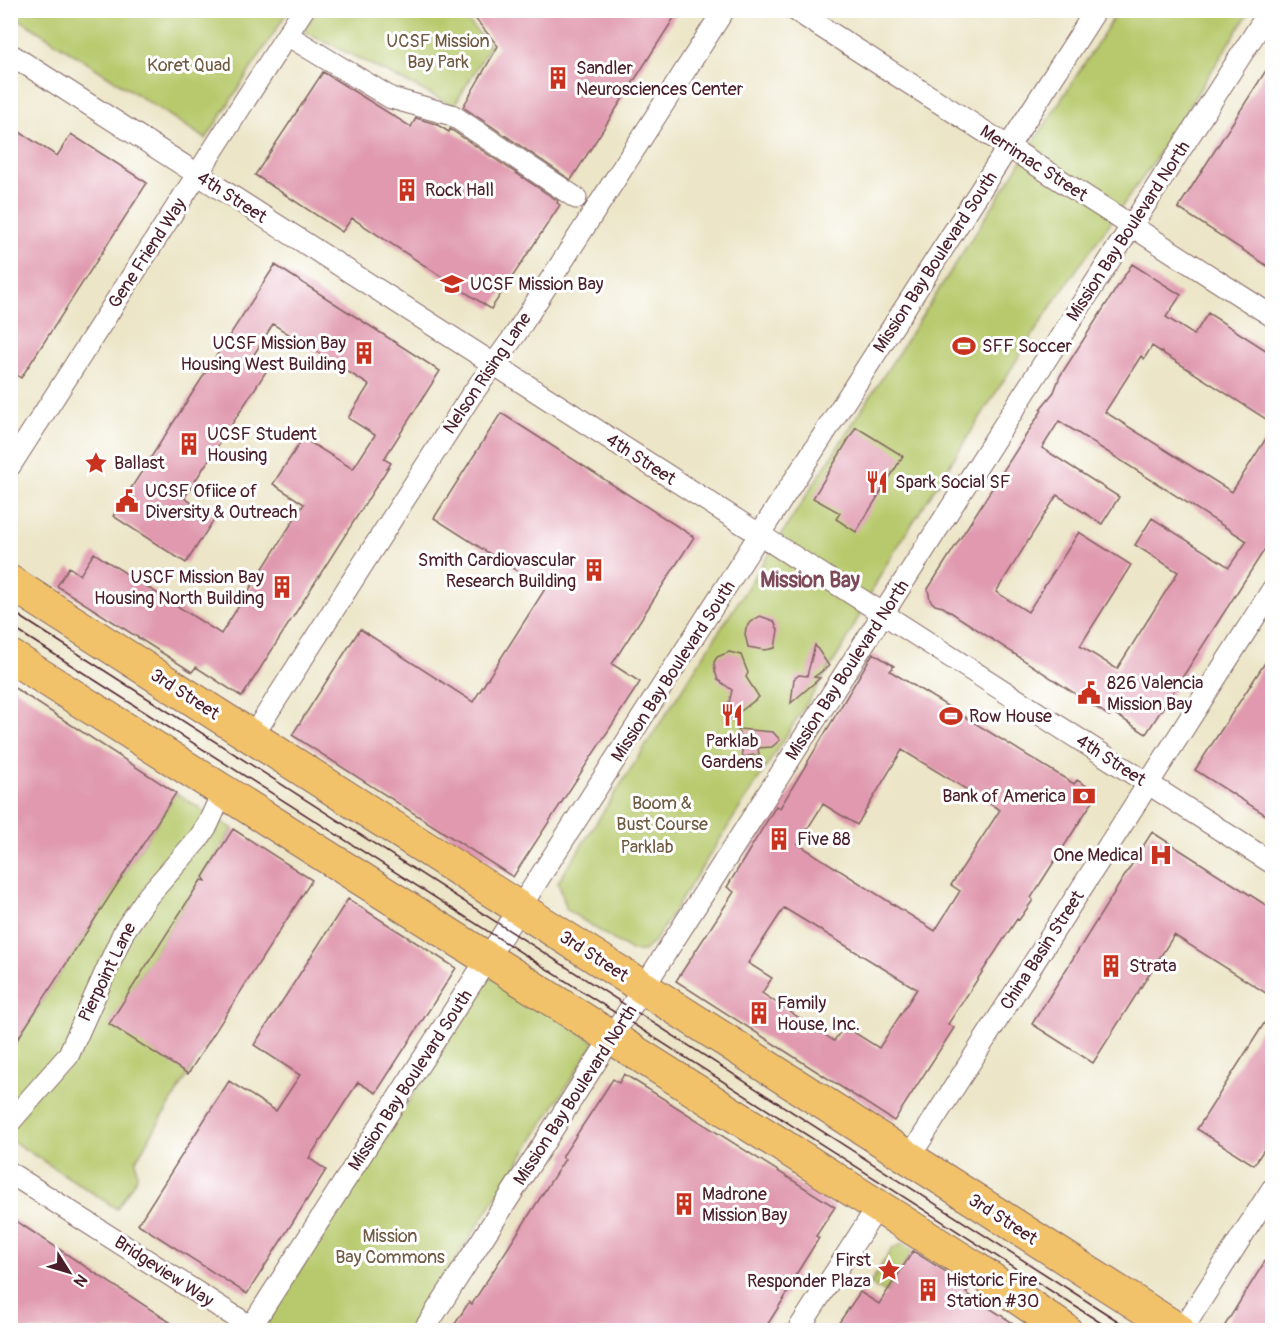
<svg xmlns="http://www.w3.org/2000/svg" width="1283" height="1341" font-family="Pangolin,sans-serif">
<rect width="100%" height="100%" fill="#fff"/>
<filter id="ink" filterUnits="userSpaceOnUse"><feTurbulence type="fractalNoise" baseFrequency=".0167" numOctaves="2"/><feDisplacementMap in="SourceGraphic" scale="12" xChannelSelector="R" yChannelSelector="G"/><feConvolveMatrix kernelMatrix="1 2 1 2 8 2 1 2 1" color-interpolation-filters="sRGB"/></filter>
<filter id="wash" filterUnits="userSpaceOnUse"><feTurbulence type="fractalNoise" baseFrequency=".008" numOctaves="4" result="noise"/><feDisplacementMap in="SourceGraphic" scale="24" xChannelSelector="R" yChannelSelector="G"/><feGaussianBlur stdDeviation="1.35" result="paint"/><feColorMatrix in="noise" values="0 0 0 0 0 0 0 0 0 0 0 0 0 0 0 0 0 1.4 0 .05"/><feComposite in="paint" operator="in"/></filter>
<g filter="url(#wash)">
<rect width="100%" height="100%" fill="#ece5c7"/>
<path fill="#b7c96c" stroke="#80744c" stroke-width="1.5" d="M10,11l1,-1 277,1 -82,128 -195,-125z
M317,11h142l31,35 -36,60 -151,-75z
M1118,11h132l-102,159 -91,127 -173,271 -41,79 -187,292 -12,12h-13l-64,-41 -9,-28z
M176,793l57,36 -100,158 78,50 -75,123 1,17 -20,32 -106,-69 -1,-89z
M490,975l105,67 -184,288h-149z
M903,1244l10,7 -27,42 -16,-9 22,-36z"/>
<g id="blocks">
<path fill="#e099af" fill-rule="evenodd" d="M468,10h211l-108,170 -108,-73 35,-61z
M1272,61v208l-94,-61z
M323,72l88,55 5,-9 20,6 13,8 1,-3 108,72 -1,2 3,2 -69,104 -139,-91 -10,14 -87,-57z
M10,126l47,30 14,-22 76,49 -126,195 -11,-7z
M1132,264l49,31 -15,22 28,18 14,-22 64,41v69l-120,-77 -8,13 -3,-3 -36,56 127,80 40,-63v109l-126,196 -34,-22 -3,4 -166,-109 -8,-2 -5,-5 -2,-11 114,-179 -2,-1 14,-17 6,-16zM1059,421l188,120 -18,26 -77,-49 -17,27 43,27 -61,97 -37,-23 51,-81 -52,-33 -51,80 -32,-20 61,-97 45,29 17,-27 -77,-49z
M275,265l165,106 -56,88 7,4 -149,234 -46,-30 -4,5 -135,-86 12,-19 11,8 14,-22 127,81 83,-130 -31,-20 30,-46 50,31 22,-34 -27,-17 21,-33 -96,-61 -20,32 16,11 -85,131 31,20 -29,45 -73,-47z
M501,413l193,124 -82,127 28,18 -127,195 -221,-142 68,-106 113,73 72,-113 -111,-71z
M856,427l47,29 -47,76 -20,-13 4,-6 -27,-15z
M760,616l14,5 4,9 -3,18 -10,2 -17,-3 -3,-13 1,-6 4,-6z
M815,645l14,21 -15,11 6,1 -29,25 3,-24 5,-4 8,1z
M729,652l12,3 7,18 -2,4 13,20 -35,27 8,-34 -14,-10 -3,-9 -1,-9 3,-5z
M1272,652v167l-77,-49z
M873,653l21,13 -4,5 184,113 3,-4 21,13 -67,105 2,2 -14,20 -2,-1 -69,105 6,4 -60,93 -218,-140 58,-89 -7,-5 49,-81 4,2zM902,750l98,60 -49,75 9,6 -25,40 -137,-87 25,-40 34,21zM784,908l133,81 -38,59 -35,-22 -10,15 -72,-48 10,-15 -24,-15z
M10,685l166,108 -166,258z
M738,729l35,3 7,8 -8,7 -14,1 1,6 -16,3z
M233,829l79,51 -124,194 -79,-50 92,-144 5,1 -3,-4z
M1152,832l120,77v88l-98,-62 -81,128 -61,-39z
M348,899l108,69 -80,125 -18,-11 -49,76 17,12 -79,124 -109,-70 91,-143 47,30 24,-36 -46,-30z
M1272,1011v126l-18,28 -57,-36z
M624,1074l211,133 -19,29 3,2 -24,38 2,2 -33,52h-313l18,-28 3,2 93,-145 -3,-2 51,-78 6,4z
M10,1217l172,113h-172z
M1272,1250v80h-50z
M913,1251l57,36 -4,6 58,37h-190l26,-38 19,12z"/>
</g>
</g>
<g filter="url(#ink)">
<use href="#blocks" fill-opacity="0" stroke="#836462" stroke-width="1.5"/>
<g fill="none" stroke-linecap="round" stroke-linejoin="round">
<g stroke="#836462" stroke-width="23">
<path id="street" d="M795,10l477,306
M287,35l104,63 61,17 124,83
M10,54l1262,809
M10,466l293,-456
M252,737l218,-340 45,-62 209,-325
M10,1122l58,-66 56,-125 24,-35 51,-58 9,-14 15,-33
M909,1158l363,-568
M10,1173l246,157
M249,1330l847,-1320
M424,1330l846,-1320
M798,1330l80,-124
M1182,1330l90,-141"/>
</g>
<g stroke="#836462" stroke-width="35">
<path id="primary" d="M10,582l1168,748
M10,656l888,563 74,47 93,64"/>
</g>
<use href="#street" stroke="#fff" stroke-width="21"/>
<use href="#primary" stroke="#f2c26a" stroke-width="33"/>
<path stroke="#4a1f2b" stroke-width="1.5" d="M10,610l1122,720
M10,626l1102,704"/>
</g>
</g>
<defs>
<g id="building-bare" transform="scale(1.8)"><path d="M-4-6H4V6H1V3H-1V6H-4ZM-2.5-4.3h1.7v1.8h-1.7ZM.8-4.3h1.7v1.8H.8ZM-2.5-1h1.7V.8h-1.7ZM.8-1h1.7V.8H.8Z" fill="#c8321e" stroke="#fff" stroke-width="2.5" paint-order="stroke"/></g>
<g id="university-bare" transform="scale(1.8)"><path d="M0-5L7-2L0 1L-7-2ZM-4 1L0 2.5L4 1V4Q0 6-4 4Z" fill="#c8321e" stroke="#fff" stroke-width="2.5" paint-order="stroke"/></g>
<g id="stadium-bare" transform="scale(1.8)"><path d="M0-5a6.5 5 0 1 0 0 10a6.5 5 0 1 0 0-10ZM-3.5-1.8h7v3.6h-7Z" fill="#c8321e" stroke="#fff" stroke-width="2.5" paint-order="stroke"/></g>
<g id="sight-bare" transform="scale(1.8)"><path d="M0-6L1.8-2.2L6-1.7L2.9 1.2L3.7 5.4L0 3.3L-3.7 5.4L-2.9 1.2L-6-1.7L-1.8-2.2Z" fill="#c8321e" stroke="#fff" stroke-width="2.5" paint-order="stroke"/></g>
<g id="restaurant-bare" transform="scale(1.8)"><path d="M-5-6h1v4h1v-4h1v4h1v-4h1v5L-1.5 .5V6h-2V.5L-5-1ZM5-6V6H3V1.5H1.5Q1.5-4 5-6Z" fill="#c8321e" stroke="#fff" stroke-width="2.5" paint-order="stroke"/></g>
<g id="civic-bare" transform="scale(1.8)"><path d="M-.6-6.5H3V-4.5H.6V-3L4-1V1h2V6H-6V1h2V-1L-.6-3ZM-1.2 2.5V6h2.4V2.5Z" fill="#c8321e" stroke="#fff" stroke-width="2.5" paint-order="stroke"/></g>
<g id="bank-bare" transform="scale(1.8)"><path d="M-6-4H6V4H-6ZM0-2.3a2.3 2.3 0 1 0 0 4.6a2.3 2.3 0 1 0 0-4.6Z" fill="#c8321e" stroke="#fff" stroke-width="2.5" paint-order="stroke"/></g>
<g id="hospital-bare" transform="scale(1.8)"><path d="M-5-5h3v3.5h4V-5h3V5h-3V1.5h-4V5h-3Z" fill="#c8321e" stroke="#fff" stroke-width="2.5" paint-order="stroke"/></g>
</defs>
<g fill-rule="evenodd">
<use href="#building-bare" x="558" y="78"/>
<use href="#building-bare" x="407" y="190"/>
<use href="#university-bare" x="452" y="284"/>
<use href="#stadium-bare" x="964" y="346"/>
<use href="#building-bare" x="364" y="353"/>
<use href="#building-bare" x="189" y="444"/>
<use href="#sight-bare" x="96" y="463"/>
<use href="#restaurant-bare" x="877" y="482"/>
<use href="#civic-bare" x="127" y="501"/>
<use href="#building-bare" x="594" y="570"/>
<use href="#building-bare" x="282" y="587"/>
<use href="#civic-bare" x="1089" y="693"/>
<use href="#restaurant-bare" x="732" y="715"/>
<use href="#stadium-bare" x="951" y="716"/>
<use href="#bank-bare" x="1084" y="796"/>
<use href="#building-bare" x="779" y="839"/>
<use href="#hospital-bare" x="1161" y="855"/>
<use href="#building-bare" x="1111" y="966"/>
<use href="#building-bare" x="759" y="1013"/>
<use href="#building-bare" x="684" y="1204"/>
<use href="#sight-bare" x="889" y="1270"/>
<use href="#building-bare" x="928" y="1290"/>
</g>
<g text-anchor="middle" stroke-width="6" stroke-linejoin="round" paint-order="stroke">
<g font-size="18" fill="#705a42" stroke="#fff">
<text x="438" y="47">UCSF Mission<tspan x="438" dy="21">Bay Park</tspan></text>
<text x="189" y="71">Koret Quad</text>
<text x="662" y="809">Boom &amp;<tspan x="662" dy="21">Bust Course</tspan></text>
<text x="647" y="853">Parklab</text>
<text x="390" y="1242">Mission<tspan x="390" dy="21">Bay Commons</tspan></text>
</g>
<g font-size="18" fill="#4a1f2b" stroke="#fff" text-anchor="start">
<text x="576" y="74">Sandler<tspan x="576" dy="21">Neurosciences Center</tspan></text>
<text x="425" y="196">Rock Hall</text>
<text x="470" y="290">UCSF Mission Bay</text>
<text x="346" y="349" text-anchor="end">UCSF Mission Bay<tspan x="346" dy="21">Housing West Building</tspan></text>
<text x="982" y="352">SFF Soccer</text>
<text x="207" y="440">UCSF Student<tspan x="207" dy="21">Housing</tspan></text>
<text x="114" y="469">Ballast</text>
<text x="895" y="488">Spark Social SF</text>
<text x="145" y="497">UCSF Ofiice of<tspan x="145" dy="21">Diversity &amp; Outreach</tspan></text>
<text x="576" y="566" text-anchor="end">Smith Cardiovascular<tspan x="576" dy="21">Research Building</tspan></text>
<text x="264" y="583" text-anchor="end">USCF Mission Bay<tspan x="264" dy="21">Housing North Building</tspan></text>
<text x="1107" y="689">826 Valencia<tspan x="1107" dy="21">Mission Bay</tspan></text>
<text x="969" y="722">Row House</text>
<text x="732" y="747" text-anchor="middle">Parklab<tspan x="732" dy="21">Gardens</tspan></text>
<text x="1066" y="802" text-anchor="end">Bank of America</text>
<text x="797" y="845">Five 88</text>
<text x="1143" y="861" text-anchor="end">One Medical</text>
<text x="1129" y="972">Strata</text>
<text x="777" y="1009">Family<tspan x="777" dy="21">House, Inc.</tspan></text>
<text x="702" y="1200">Madrone<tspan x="702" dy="21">Mission Bay</tspan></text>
<text x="871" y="1266" text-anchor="end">First<tspan x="871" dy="21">Responder Plaza</tspan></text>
<text x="946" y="1286">Historic Fire<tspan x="946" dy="21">Station #30</tspan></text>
</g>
<g font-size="18" fill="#4a1f2b" stroke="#fff">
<text transform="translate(1034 163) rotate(33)" y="6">Merrimac Street</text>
<text transform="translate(232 197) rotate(33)" y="6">4th Street</text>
<text transform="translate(1128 231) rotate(-57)" y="6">Mission Bay Boulevard North</text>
<text transform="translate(147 253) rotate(-57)" y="6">Gene Friend Way</text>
<text transform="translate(935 262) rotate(-57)" y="6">Mission Bay Boulevard South</text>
<text transform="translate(487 373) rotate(-56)" y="6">Nelson Rising Lane</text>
<text transform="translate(641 459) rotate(33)" y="6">4th Street</text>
<text transform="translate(847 670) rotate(-57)" y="6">Mission Bay Boulevard North</text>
<text transform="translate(673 671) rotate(-57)" y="6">Mission Bay Boulevard South</text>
<text transform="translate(185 694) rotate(33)" y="6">3rd Street</text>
<text transform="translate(1111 760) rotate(33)" y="6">4th Street</text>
<text transform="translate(1042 950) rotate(-57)" y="6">China Basin Street</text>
<text transform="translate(594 956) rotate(33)" y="6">3rd Street</text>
<text transform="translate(107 972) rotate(-64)" y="6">Pierpoint Lane</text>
<text transform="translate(410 1080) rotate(-57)" y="6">Mission Bay Boulevard South</text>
<text transform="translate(575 1095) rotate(-57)" y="6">Mission Bay Boulevard North</text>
<text transform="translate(1003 1219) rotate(33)" y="6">3rd Street</text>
<text transform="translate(164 1271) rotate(33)" y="6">Bridgeview Way</text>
</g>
<g font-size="21" font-weight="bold" fill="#7e4a59" stroke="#fff">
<text x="810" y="587">Mission Bay</text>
</g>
</g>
<rect width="1283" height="1341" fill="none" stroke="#fff" stroke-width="36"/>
<g transform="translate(69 1272) rotate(127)" stroke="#ffffff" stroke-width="4.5" paint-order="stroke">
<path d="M0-4.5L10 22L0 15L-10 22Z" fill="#4a1f2b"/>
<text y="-9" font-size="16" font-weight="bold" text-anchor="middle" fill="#4a1f2b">N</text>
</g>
</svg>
